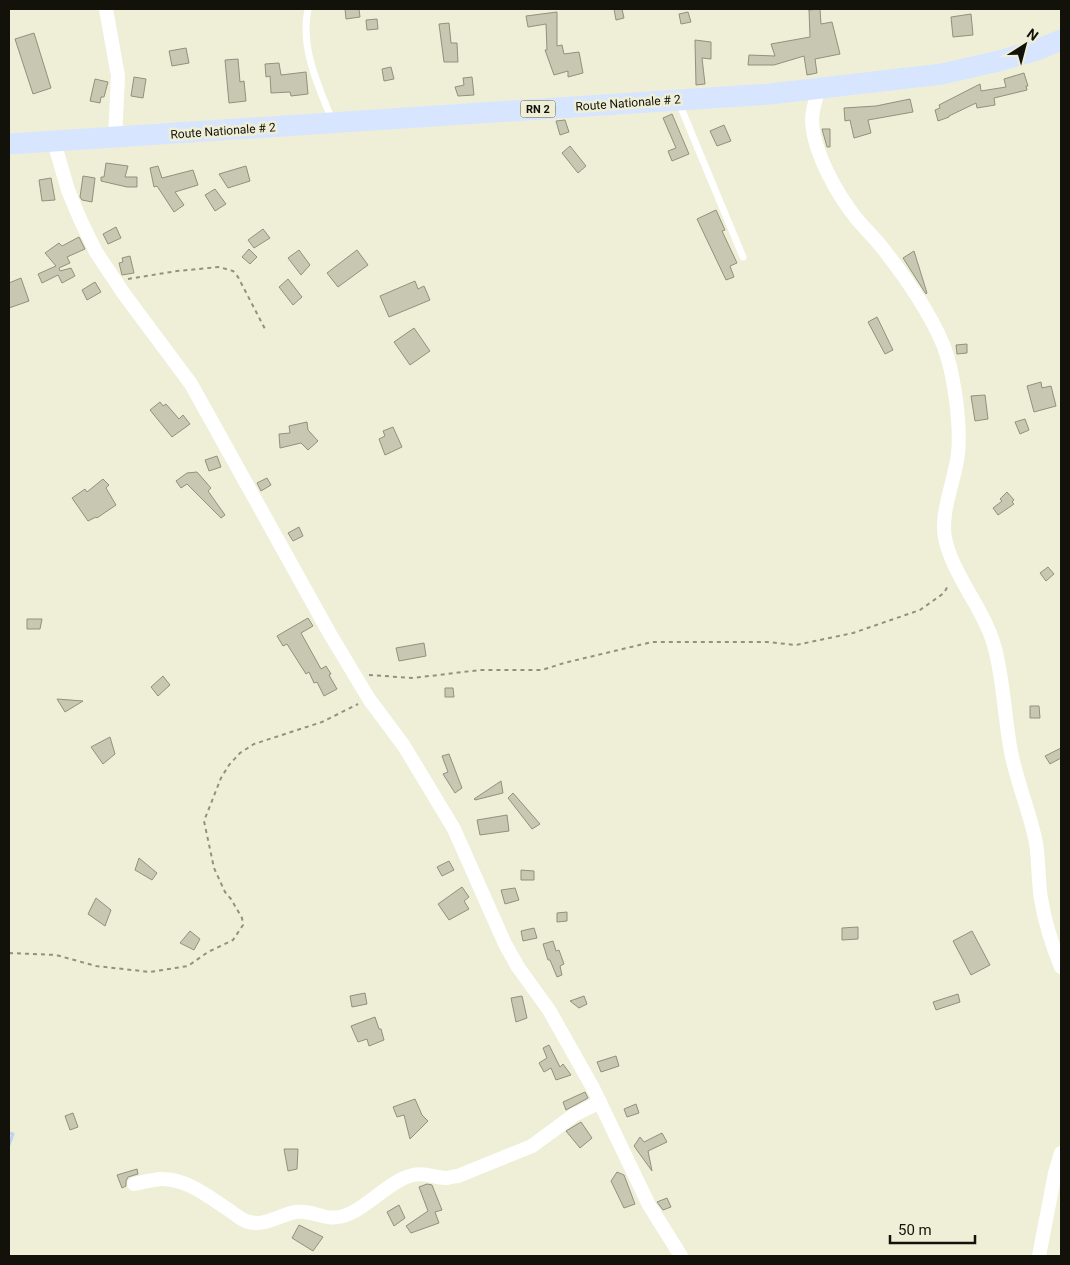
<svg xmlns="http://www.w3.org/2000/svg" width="1070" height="1265" font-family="Roboto,sans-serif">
<rect width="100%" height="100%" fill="#efefd8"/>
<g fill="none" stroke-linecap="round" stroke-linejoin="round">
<path stroke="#c0d2f4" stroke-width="3" d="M9,1133l4,1 -4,11"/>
</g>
<path fill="#c8c7b1" stroke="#91917c" d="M345,9h14l1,8 -14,2z
M614,9h8l2,9 -8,2z
M820,9l1,15 11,-2 8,32 -25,5 2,14 -10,2 -3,-19 -30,9h-26l1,-10 26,1 -4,-12 39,-7 -1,-27z
M557,12v34l5,-1 2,9 15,-2 4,21 -15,4v-6l-14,4 -9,-25h2l-1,-26 -18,3 -2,-11z
M688,12l3,10 -10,2 -2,-10z
M971,14l2,21 -20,2 -2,-20z
M377,19l1,10 -11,1 -1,-10z
M449,23l2,20h6l1,19h-14l-5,-38z
M34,33l17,55 -18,6 -18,-55z
M695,40l16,2v17l-9,-1 3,26 -9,1z
M186,48l3,15 -17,3 -3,-15z
M238,59l2,23 4,-1 2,20 -17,2 -4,-43z
M279,63l2,12 25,-3 2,22 -17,2 -1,-4 -19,1 -1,-17 -4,1 -1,-13z
M391,67l3,12 -10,2 -2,-12z
M1024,73l4,13h-2l1,4 -33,8 1,7 -18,3 -1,-5 -27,13v1l-11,4 -3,-11 5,-2 -1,-3 41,-21 1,7 25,-4 -2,-8z
M134,77l12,2 -3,19 -12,-2z
M472,77l2,18 -16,1 -3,-9 9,-2 -1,-7z
M95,79l13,3 -4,15h-3l-1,6 -10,-2z
M910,99l3,13 -45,8 3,13 -17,5 -4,-18 -5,1 -1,-13 32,-2z
M672,114l17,40 -17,7 -4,-10 8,-3 -13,-30z
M565,120l4,12 -9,3 -4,-14z
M724,125l7,16 -14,5 -7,-15z
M822,129h8v18h-3z
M570,146l16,20 -8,7 -16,-20z
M106,163l22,3 -3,11h12v10h-10l-26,-6v-4h3z
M158,166l4,12 31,-8 5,15 -23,7 9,13 -10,7 -17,-26 -3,1 -4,-19z
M246,166l4,15 -22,7 -9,-14z
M83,176l12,2 -3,24 -10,-2 -2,-3z
M51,178l4,22 -13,1 -3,-21z
M215,189l11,15 -11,7 -10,-16z
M716,210l9,20 -3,1 15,32 -7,3 4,11 -8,3 -29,-61z
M116,227l5,11 -13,6 -5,-10z
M263,229l7,9 -16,10 -6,-8z
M79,237l6,12 -18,8 3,6 -11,5 1,3 11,-3 4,8 -13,7 -4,-8 -16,8 -4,-9 18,-8 -11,-13 14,-10 3,3z
M249,249l8,8 -7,7 -8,-7z
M299,250l11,15 -9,10 -13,-17z
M357,250l11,15 -30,22 -11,-14z
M914,251l13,42 -1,1 -23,-36z
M130,256l4,17 -12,2 -3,-12 4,-1 -1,-4z
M21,278l8,23 -20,7v-25z
M288,279l14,18 -9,8 -14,-18z
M415,281l3,8 6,-3 6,14 -41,17 -9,-21z
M95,282l6,10 -14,8 -5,-10z
M877,317l16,33 -8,4 -17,-32z
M414,328l16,23 -20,14 -16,-23z
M967,344v9l-10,1 -1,-9z
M1041,382l1,6 9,-2 5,20 -22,6 -7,-26z
M985,395l3,24 -13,2 -4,-25z
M160,402l3,4 3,-2 13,15 4,-4 7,9 -18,13 -22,-27z
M1025,419l4,11 -9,4 -5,-12z
M307,422l1,8 10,11 -10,9 -7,-7 -21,5 -1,-14 11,-1 -1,-7z
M393,427l9,20 -17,8 -6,-16 6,-3 -2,-5z
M217,456l4,11 -12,4 -4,-11z
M197,472l14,16 -3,3 17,24 -4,3 -34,-34 -6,4 -5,-7 11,-8z
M267,478l4,7 -10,6 -4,-8z
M103,479l6,6 -3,3 10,17 -19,13 -1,-1 -8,4 -16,-23 13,-9 2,3z
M1007,492l7,8 -2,2 2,2 -16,11 -5,-7 9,-7 -2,-2z
M299,527l4,9 -10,5 -5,-8z
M1048,567l6,7 -8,7 -6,-8z
M308,618l5,8 -12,7 20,36 5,-3 5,8 -2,1 8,14 -13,7 -7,-14 -3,1 -5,-11 -3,2 -19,-30 -4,2 -6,-10z
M27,619h15l-2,10h-13z
M424,643l2,13 -27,5 -3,-13z
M163,676l7,9 -12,11 -7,-9z
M445,688h8l1,9h-9z
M57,699l26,2 -18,11z
M1030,706h9l1,12h-10z
M110,737l5,17 -12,10 -12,-17z
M1061,748v10l-11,6 -5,-8z
M449,754l13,34 -7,5 -12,-19 5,-2 -6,-16z
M501,781l2,12 -28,7 -1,-1z
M513,793l27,31 -8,5 -24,-31z
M507,815l2,16 -29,4 -3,-15z
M139,858l18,15 -5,7 -17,-10z
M449,861l5,9 -12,6 -5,-9z
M521,870l13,1v9h-13z
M462,887l7,10 -5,4 5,8 -20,11 -11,-16z
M515,888l4,12 -14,4 -4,-14z
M96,898l15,12 -6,16 -17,-12z
M567,912v9l-10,1v-9z
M858,927v12l-16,1v-12z
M534,928l3,10 -14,3 -2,-10z
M190,931l10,8 -6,11 -14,-7z
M972,931l18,34 -19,10 -18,-34z
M553,941l3,10 3,-1 5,14 -4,2 2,9 -5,2 -7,-17h-2l-5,-16z
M365,993l2,11 -15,3 -2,-11z
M958,994l2,8 -24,8 -3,-8z
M522,996l5,22 -11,4 -5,-24z
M584,996l3,8 -8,4 -9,-7z
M375,1017l4,12h2l3,11 -15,6 -2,-7 -9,3 -7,-16z
M549,1045l11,22 3,-3 8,11 -15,5 -5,-12 -7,4 -5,-9 8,-5 -4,-10z
M616,1056l3,10 -18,6 -4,-10z
M585,1092l3,6 -22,12 -3,-8z
M415,1099l7,16 6,6 -18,18 -6,-24 -7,2 -4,-10z
M636,1104l3,9 -12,4 -3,-8z
M73,1113l5,14 -8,3 -5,-14z
M581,1122l11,16 -12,10 -14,-17z
M662,1133l5,9 -19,9 4,20 -18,-25 6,-9 4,5z
M284,1149h14l-1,20 -9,2z
M137,1169l1,5 -10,3 -2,4v5l-4,2 -5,-13z
M617,1172l7,3 11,29 -11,4 -13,-27z
M427,1184l5,1 10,25 -7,2 4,11 -28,10 -5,-7 22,-15 -9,-24z
M667,1198l4,9 -8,3 -6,-8z
M399,1205l6,13 -11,8 -7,-14z
M299,1225l24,12 -10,14 -21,-13z"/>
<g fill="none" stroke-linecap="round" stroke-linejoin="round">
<path stroke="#919180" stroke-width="2" stroke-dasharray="4 4" stroke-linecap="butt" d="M128,279l49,-8 42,-4 14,4 5,6 27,52
M369,675l44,3 67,-8h62l22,-7 88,-21h115l29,3 57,-12 67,-23 24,-17 5,-9
M9,953l47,2 40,11 54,6 38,-6 20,-14 25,-12 10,-15 -1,-7 -11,-19 -6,-7 -11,-24 -10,-47 17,-43 8,-13 11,-12 14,-9 68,-22 36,-18"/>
<path stroke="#fff" stroke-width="7" d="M308,9c-8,39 10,76 24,111
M679,103l64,154"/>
<path stroke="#fff" stroke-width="14" d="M106,9l12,67 -3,62
M819,88c-3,10 -7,22 -7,32 1,32 25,74 44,98 9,11 20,21 28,32 22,28 44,60 58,92 12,28 19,82 16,112 -3,26 -18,58 -13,84 8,38 38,69 49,107 10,35 10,71 17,107 6,31 19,60 25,91 3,19 2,38 5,56 4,24 11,46 20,68
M54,142l14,48 12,29 16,33 28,42 67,90 139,250 39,65 35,47 50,83 51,115 13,23 31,43 44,78 56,117 32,51
M134,1184c8,-2 18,-4 26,-5 26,-1 49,18 69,31 8,6 16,13 27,13 13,1 26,-9 40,-11 21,-3 29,13 55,1 21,-10 40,-33 62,-38 12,-3 22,3 34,3 4,-1 8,-2 11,-2l74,-30 42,-31 26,-13
M1039,1256l16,-83 6,-20"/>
<path stroke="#d8e5ff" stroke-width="21" d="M9,144l761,-50 172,-20 57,-13 38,-11 24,-10"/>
</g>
<g text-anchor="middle" stroke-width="5" stroke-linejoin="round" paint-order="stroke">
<rect fill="#efefd8" stroke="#545448" stroke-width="1" x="520.5" y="100.5" width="35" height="17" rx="4"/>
<g font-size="11" font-weight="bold" fill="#12120a">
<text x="538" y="113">RN 2</text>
</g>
<g font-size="12" fill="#12120a" stroke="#efefd8">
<text transform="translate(628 103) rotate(-4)" y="4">Route Nationale # 2</text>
<text transform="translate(223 131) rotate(-4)" y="4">Route Nationale # 2</text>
</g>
</g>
<rect width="1070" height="1265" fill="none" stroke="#12120a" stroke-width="20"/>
<g transform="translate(1025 45) rotate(36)" stroke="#efefd8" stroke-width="4" paint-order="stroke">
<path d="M0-4L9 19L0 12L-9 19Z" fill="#12120a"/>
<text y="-8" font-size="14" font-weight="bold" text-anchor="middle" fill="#12120a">N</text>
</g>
<path d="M890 1235v8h85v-8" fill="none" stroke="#12120a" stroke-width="2.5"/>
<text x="898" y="1235" font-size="15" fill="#12120a" stroke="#efefd8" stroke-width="4" paint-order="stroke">50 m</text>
</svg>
